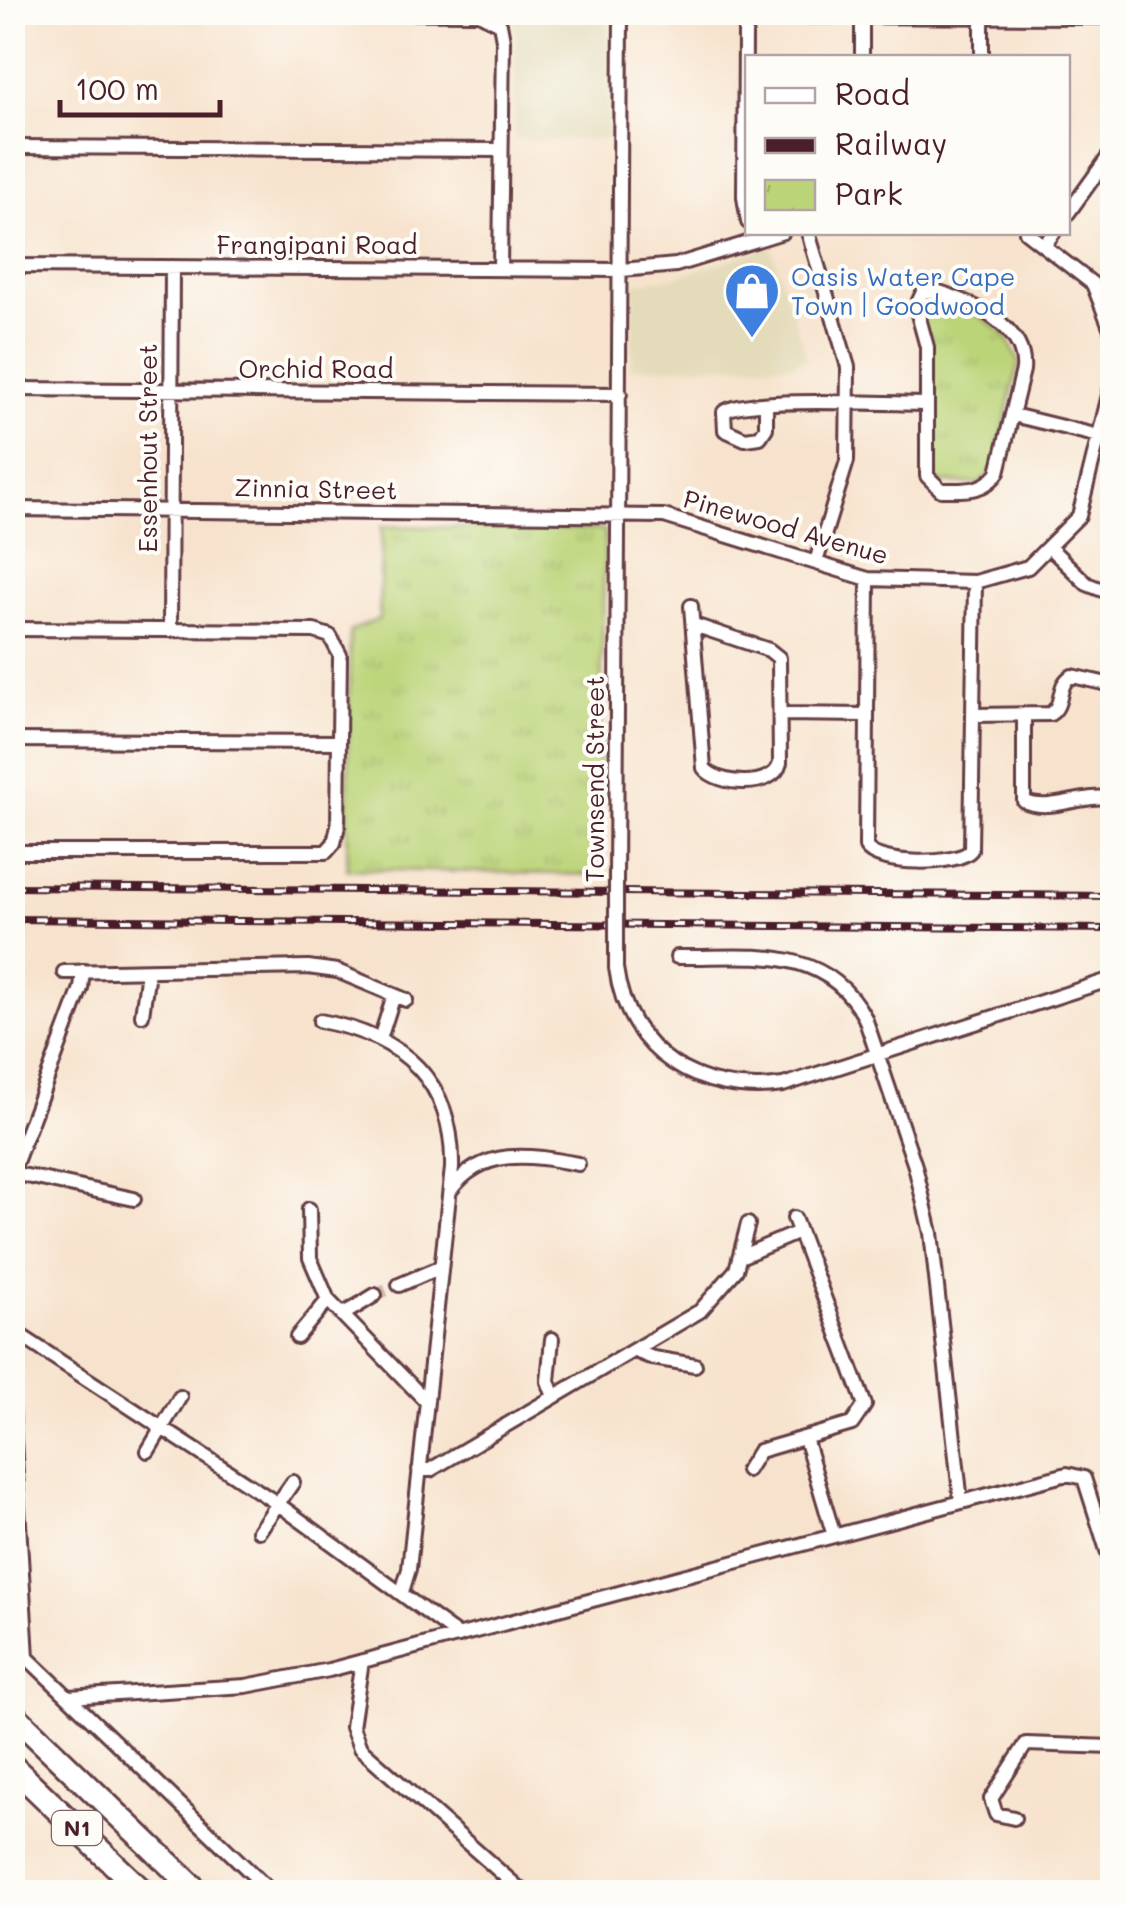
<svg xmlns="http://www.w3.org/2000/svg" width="1125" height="1905" font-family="Mali,sans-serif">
<defs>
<pattern id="park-tufts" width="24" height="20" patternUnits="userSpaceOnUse" patternTransform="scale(2.5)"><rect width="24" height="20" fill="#bcd478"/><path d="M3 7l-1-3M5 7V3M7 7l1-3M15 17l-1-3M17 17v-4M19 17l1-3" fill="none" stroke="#a3b668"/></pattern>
</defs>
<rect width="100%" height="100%" fill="#fdfcf7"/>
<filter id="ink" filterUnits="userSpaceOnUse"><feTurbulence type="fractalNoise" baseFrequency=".01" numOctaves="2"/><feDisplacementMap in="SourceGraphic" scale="20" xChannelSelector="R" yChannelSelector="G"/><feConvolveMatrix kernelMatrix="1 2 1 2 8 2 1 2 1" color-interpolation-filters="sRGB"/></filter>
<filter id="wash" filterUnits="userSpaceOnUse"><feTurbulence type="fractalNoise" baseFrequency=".0048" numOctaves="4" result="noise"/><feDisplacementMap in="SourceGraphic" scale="40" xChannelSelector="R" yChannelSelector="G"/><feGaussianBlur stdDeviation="2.25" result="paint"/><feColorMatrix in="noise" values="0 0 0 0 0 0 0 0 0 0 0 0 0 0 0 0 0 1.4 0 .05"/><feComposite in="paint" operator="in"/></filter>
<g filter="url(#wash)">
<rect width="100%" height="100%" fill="#f7e3cd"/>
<path fill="#e4dbba" d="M515,13h94v126l-95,1z
M771,246l36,113 -16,5 -160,4 4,-85 40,-6z"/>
<path fill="url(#park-tufts)" stroke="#837a52" stroke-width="2.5" d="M929,295l34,9 43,31 13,27 -25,108 -17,14 -43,-2 -13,-173v-8z
M382,526l223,4 -8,345 -250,-6 3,-238 29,-12z"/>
</g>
<g filter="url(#ink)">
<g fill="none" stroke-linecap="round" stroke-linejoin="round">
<path stroke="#d4bcad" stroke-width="12" stroke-dasharray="12 6" stroke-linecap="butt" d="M375,1295l24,-10"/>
<g stroke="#643c43" stroke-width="18">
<path id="street" d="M300,12l179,1 21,11 3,16 -3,229
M862,58v-43
M982,58v-41
M12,147l489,3
M1068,213l44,-61
M748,222l-4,-25 1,-165 8,-16 359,1
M808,232l40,135 -1,94 -31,101
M1026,232l67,52 19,48
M1044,246l10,-14
M12,266l610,4 54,-5 107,-33
M936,291c35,11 91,35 87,79l-25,102c-14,21 -34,18 -57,18l-14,-14v-129l-11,-40 7,-15z
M12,389l608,5
M766,404v24l-6,9 -15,2 -20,-9 -1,-18c18,-16 170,-8 203,-8
M1013,415l86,21
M12,509l652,7 204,63 107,3 53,-15 51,-51 33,-133
M1049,547l38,37 25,10
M868,579l-2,268c11,19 93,19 105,3l4,-268
M691,606l13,162c14,18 70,21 76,-5l-1,-105 -10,-8 -75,-25
M12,629l302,2 16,5 10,19 -2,171 -4,17 -8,9h-314
M170,630l2,-363
M781,714l85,1
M974,715l76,-1c15,-9 6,-30 22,-38l40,9
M1024,716v85c26,13 60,-9 88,-2
M12,740l327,2
M616,881l5,-869
M677,957c73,1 148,-14 188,61l50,148 16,67 30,269
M616,968c11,85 85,129 167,117l329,-106
M64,972l244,-5 29,4 69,29
M142,1015l6,-44
M320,1021c83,15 134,60 132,147l-43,401 -7,23
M380,1039l14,-44
M12,1173l69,-185 2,-17
M13,1173l121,26
M450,1191c33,-45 80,-36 128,-27
M309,1209l1,49 18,42 98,101
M740,1257l59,-25
M399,1285l42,-18
M344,1314l31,-19
M12,1330l266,174 181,132
M297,1337l31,-37
M552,1339l-4,42 6,16
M635,1351l18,7 42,7
M12,1406l15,251
M805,1438l29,98
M148,1451l32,-54
M419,1470h11l270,-159 36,-41 12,-46
M747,1470l12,-19 93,-27 13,-19 -71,-187
M259,1531l34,-49
M12,1643l259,249
M362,1661l-10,66 8,21 163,144
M69,1697l177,-11 83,-16 738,-196 17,4 28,88
M1014,1818l-18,-4 -5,-15 35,-55 86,3"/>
</g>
<g stroke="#643c43" stroke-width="28">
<path id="highway" d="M12,1713l186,179
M12,1766l131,126"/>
</g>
<use href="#street" stroke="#fff" stroke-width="12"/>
<use href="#highway" stroke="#fff" stroke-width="22"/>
<g stroke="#4a1f2b" stroke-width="8">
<path id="rail" d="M12,887l1100,9
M12,919l1100,10"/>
</g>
<use href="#rail" stroke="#fdfcf7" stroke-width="4" stroke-dasharray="11" stroke-linecap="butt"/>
<g stroke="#643c43" stroke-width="18" stroke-linecap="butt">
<path id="street-bridge" d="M616,968v-87"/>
</g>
<use href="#street-bridge" stroke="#fff" stroke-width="12"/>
</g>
</g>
<defs>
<g id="shop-pin" transform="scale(2.875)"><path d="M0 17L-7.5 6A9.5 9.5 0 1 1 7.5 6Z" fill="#3f7fe0" stroke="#fdfcf7"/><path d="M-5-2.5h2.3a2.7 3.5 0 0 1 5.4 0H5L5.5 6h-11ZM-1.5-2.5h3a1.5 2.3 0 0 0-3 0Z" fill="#fff"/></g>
</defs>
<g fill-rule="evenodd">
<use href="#shop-pin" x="752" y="291"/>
</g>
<g text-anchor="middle" stroke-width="8" stroke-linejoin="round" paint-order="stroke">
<rect fill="#fdfcf7" stroke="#806168" stroke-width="2.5" x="52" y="1811" width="50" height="34" rx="8"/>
<g font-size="22" font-weight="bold" fill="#4a1f2b">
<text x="77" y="1836">N1</text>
</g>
<g font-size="25" fill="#4a1f2b" stroke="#fdfcf7">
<text x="317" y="254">Frangipani Road</text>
<text x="316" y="378">Orchid Road</text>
<text transform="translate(148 448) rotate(-90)" y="9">Essenhout Street</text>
<text transform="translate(316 489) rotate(1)" y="9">Zinnia Street</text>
<text transform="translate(786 527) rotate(16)" y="9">Pinewood Avenue</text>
<text transform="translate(595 779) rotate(-90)" y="9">Townsend Street</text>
</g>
<g font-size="25" fill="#366cbe" stroke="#fdfcf7" text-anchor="start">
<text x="791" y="286">Oasis Water Cape<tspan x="791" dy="29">Town | Goodwood</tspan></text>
</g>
</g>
<rect width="1125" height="1905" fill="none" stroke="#fdfcf7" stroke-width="50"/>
<rect x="745" y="55" width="325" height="180" fill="#fdfcf7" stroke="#b5a4a5" stroke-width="2.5"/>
<rect x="765" y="88" width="50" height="15" fill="#ffffff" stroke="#b5a4a5" stroke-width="2.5"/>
<text x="835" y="105" font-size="30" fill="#4a1f2b">Road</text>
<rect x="765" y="138" width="50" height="15" fill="#4a1f2b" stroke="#b5a4a5" stroke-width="2.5"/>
<text x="835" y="155" font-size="30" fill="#4a1f2b">Railway</text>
<rect x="765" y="180" width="50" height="30" fill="url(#park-tufts)" stroke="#b5a4a5" stroke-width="2.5"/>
<text x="835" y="205" font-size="30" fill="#4a1f2b">Park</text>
<path d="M60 100v15h160v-15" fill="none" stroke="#4a1f2b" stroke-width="5"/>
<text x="75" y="100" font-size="30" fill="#4a1f2b" stroke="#fdfcf7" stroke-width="8" paint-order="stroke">100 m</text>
</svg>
